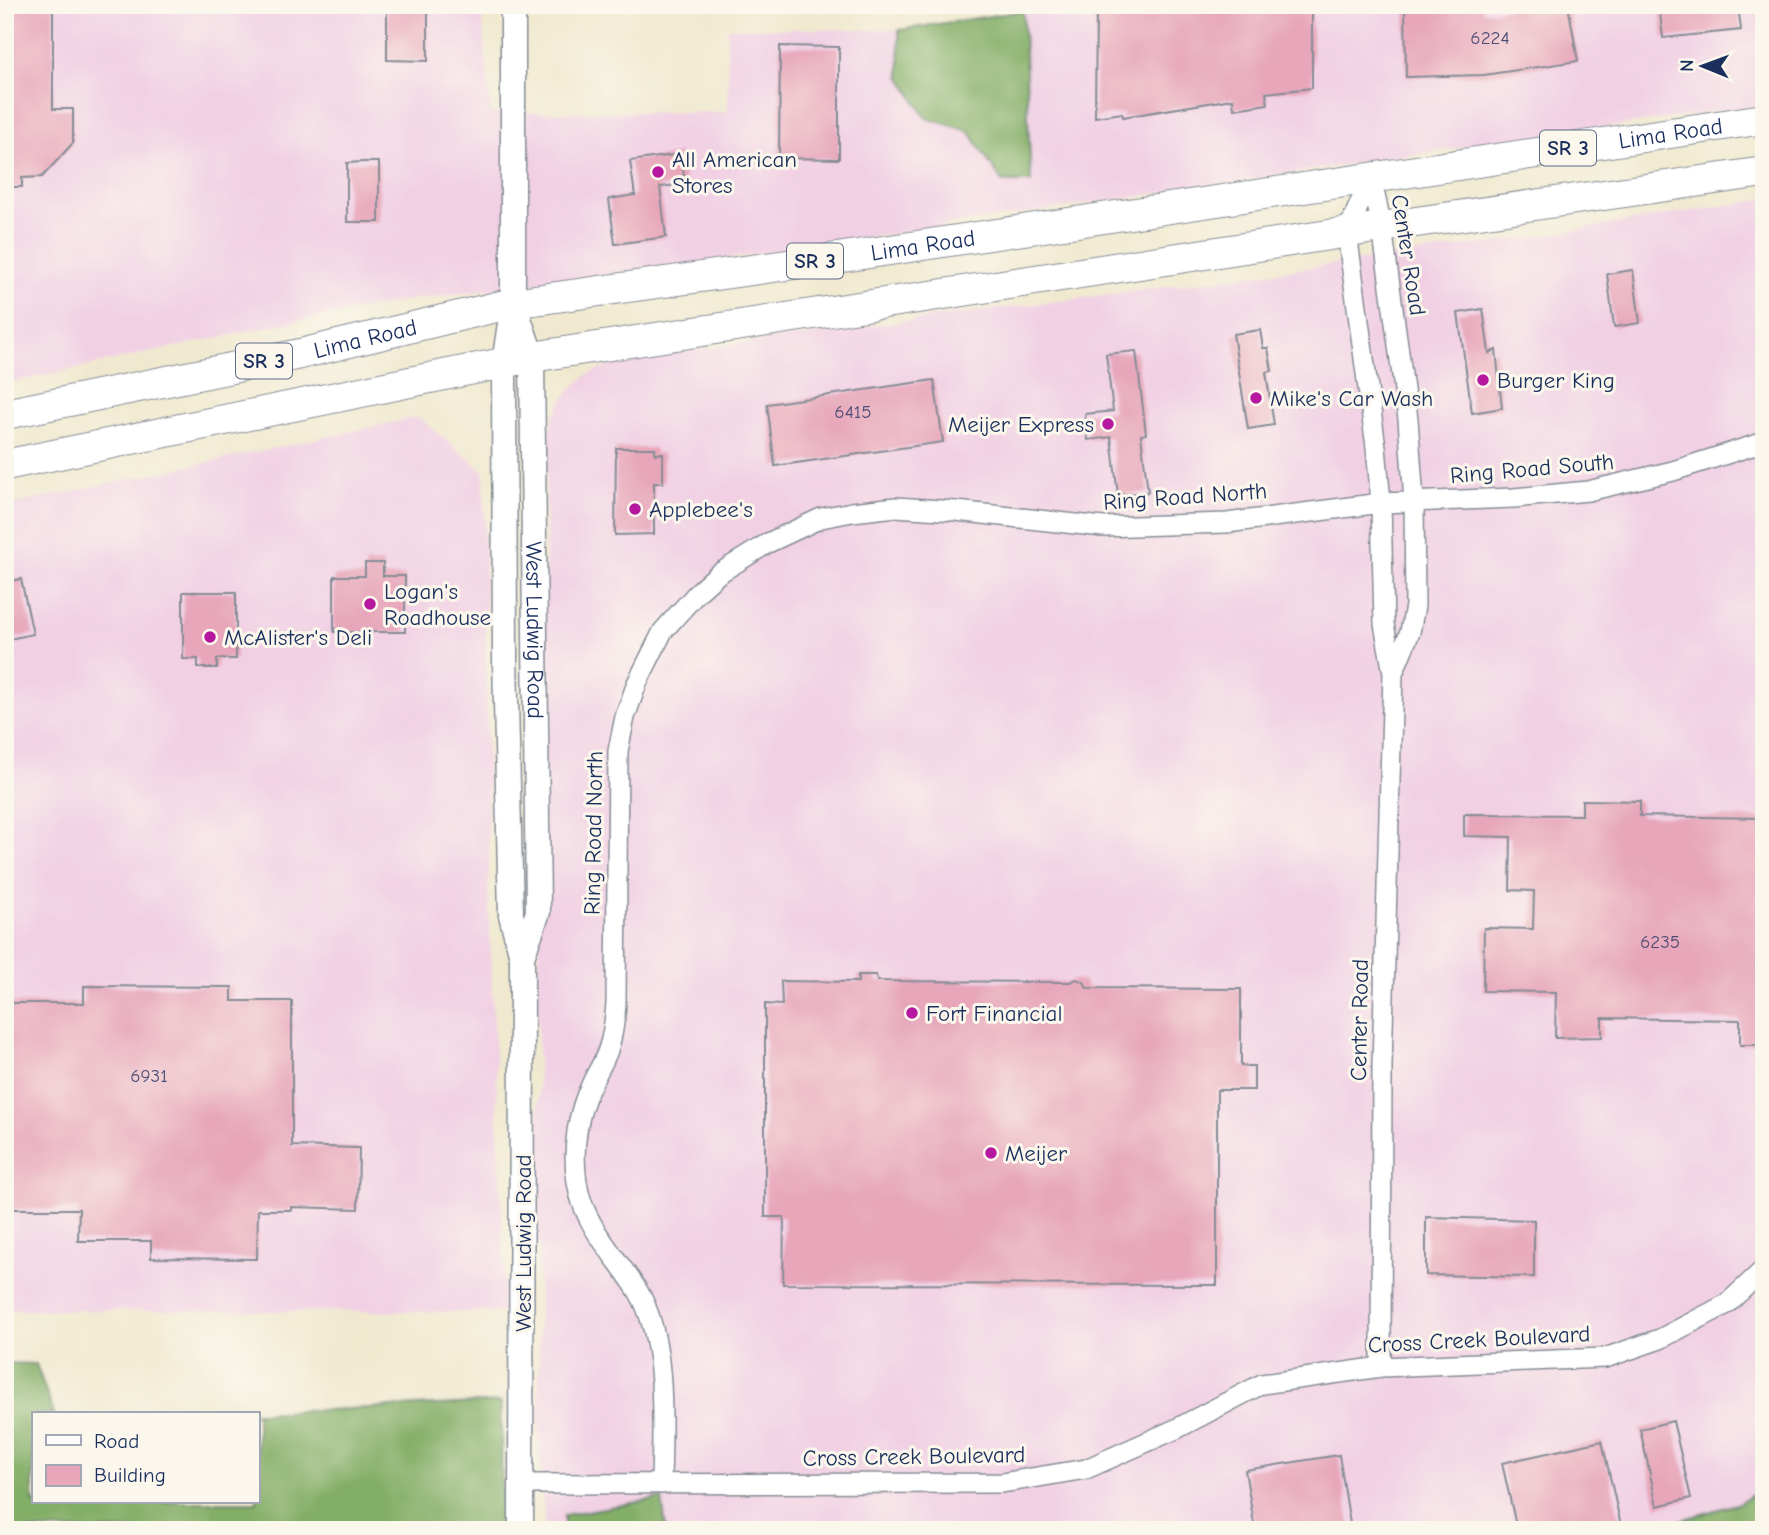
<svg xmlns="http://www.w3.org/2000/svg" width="1769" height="1535" font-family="'Comic Neue',sans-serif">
<rect width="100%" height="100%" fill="#fbf7ec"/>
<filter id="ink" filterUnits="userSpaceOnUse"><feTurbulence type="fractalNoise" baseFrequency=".0143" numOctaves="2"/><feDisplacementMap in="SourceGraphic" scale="14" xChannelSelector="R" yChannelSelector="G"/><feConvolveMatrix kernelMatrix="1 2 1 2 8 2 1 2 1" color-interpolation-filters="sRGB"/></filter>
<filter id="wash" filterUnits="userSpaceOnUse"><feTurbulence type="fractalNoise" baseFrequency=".00686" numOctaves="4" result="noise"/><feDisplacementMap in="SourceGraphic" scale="28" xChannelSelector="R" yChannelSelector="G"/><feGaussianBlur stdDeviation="1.57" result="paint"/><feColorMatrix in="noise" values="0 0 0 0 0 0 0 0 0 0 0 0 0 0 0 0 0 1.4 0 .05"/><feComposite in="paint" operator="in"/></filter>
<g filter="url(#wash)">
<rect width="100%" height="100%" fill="#f0e9cf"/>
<path fill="#f1d0e4" d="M5,5h476l10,108 237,-1 -1,-84 172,2 123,-19v-6h742v100l-360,51 -704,107 -284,36 -140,26 -271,59z
M1764,199v1331h-1219l-6,-80 -1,-456 9,-557 7,-22 14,-23 20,-18 26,-10 33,-8 875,-117z
M418,417l66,54 5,440 17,401 -501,-2v-804z"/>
<path fill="#83ae66" stroke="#4f6e62" stroke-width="2" d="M1023,11l8,171h-29l-33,-51 -43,-13 -26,-42 -1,-46z
M5,1363l31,1 18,50h-21v88h224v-88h-19l263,-12 1,128h-497z
M1764,1486v44h-118l91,-26z
M662,1498l4,32h-102v-15z"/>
<g id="blocks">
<path fill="#e7a6ba" d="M5,5h48v104h20v34l-31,34 -20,1v9h-17z
M387,5h41v56l-41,-1z
M1096,5h216v83l-46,5 2,11 -34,5 -1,-10 -110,18 -1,-4 -27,4z
M1405,5h78v7l48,-7h37l10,56 -94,14 -78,2z
M1659,5h79l3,25 -78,8z
M780,46l59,1v112l-60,-1z
M681,154l4,30 -25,3 6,50 -51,7 -6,-45 26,-4 -5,-34z
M363,162h16v60h-32v-59z
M1633,270l7,53 -26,4 -7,-53z
M1483,309l6,44 7,-3 6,58 -30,5 -14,-100z
M1260,330l3,18h5l4,23 -6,1 8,53 -26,4 -15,-95z
M1136,351l10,83 -5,1 7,57 -30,3 -7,-58 -23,3 -3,-26 28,-3 -7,-57z
M934,380l9,62 -168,24 -8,-62z
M616,448h39v6l8,-1v30h-9v51l-39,1z
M365,563h18v13h22v56h-71v-56h31z
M21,579l12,55 -28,6v-58z
M183,592h53v67h-19v9h-19v-9h-15z
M1582,800l58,1v15l124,2v227h-24v-25l-138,-2v19l-47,1 1,-46 -73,-1 1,-63 49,1 1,-38 -24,-1 1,-53 -47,-1v-22l118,1z
M858,975h18l1,6 193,1 6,-3 8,3 3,6 154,1v77h13v24h-37v195l-434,-1 1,-67h-19v-213l17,1 -1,-24 77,1z
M84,986l148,1v14h60v145l67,2 -1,61 -67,-2v3h-33l-1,49 -106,-1v-17h-73l1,-32h-74v-206h79z
M1426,1217l108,3v57l-108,-2z
M1673,1421l18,77 -34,8 -17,-77z
M1602,1441l20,89h-105l-15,-67z
M1339,1455l12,75h-96l-10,-60z"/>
</g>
</g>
<g filter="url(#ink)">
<use href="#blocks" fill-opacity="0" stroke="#868c96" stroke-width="2"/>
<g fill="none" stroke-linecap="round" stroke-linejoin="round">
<g stroke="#868c96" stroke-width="22">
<path id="minor" d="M1371,177l-24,56 29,214 5,56 3,121 9,49 -11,393 -1,301
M1371,177l11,50 26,192 6,82 1,105 -5,26 -17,41
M521,1484l481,-1 84,-14 90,-40 86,-45 119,-17 224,-9 55,-19 67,-35 37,-35
M661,1484c1,-57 7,-144 -23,-193 -22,-36 -55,-65 -61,-109 -5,-33 0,-69 15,-99 5,-11 12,-21 16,-33 5,-15 7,-31 8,-47l2,-252 7,-34 12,-34 26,-52 35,-39 20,-18 50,-31 53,-25 31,-6 44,-5 60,4 147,16 124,-4 154,-20 133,-5 74,-7 85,-20 91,-29"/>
</g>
<g stroke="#868c96" stroke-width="27">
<g id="major">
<path d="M513,5v298l-9,61 1,295 6,256 11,42 -1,573"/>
<path id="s1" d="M515,307l17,50 6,555 -16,45"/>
</g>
</g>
<g stroke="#868c96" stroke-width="32">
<g id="highway">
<path id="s2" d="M5,414l295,-60 213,-51 310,-43 941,-141"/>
<path d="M5,465l527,-108 856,-131 376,-54"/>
</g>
</g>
<use href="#minor" stroke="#fff" stroke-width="19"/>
<use href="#major" stroke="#fff" stroke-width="24"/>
<use href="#highway" stroke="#fff" stroke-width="30"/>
</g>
</g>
<g fill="#b5179e" stroke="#fbf7ec" stroke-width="2.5">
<circle cx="658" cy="172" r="7"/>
<circle cx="1483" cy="380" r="7"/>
<circle cx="1256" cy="398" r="7"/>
<circle cx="1108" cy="424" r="7"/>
<circle cx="635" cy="509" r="7"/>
<circle cx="370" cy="604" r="7"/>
<circle cx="210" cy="637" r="7"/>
<circle cx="912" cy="1013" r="7"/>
<circle cx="991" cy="1153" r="7"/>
</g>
<g text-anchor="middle" stroke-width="6" stroke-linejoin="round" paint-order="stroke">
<g font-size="19" fill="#4e4d75">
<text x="1490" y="44">6224</text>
<text x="853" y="418">6415</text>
<text x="1660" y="948">6235</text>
<text x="149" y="1082">6931</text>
</g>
<g fill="#fbf7ec" stroke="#5e6b89" stroke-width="2">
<rect x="1540" y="130.5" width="56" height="35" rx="5"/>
<rect x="787" y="243.5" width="56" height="35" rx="5"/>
<rect x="236" y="343.5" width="56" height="35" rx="5"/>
</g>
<g font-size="21" font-weight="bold" fill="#1b2f5e">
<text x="1568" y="155">SR 3</text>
<text x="815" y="268">SR 3</text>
<text x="264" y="368">SR 3</text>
</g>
<g font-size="23" fill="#1b2f5e" stroke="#fbf7ec">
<text dy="8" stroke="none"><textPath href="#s2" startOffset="1690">Lima Road</textPath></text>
<text dy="8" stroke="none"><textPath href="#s2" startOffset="934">Lima Road</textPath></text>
<text transform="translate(1409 255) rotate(81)" y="8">Center Road</text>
<text dy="8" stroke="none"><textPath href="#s2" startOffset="368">Lima Road</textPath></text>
<text transform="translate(1532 468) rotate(-5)" y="8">Ring Road South</text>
<text transform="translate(1185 496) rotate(-4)" y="8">Ring Road North</text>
<text dy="8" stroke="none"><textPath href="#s1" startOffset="326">West Ludwig Road</textPath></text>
<text transform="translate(593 833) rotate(-89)" y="8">Ring Road North</text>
<text transform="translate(1359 1020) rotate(-89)" y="8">Center Road</text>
<text transform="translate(523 1243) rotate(-90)" y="8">West Ludwig Road</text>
<text transform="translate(1479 1339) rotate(-3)" y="8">Cross Creek Boulevard</text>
<text transform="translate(914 1456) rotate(-1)" y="8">Cross Creek Boulevard</text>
</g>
<g font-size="23" fill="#1b2f5e" stroke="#fbf7ec" text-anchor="start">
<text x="672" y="167">All American<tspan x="672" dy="26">Stores</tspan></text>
<text x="1497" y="388">Burger King</text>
<text x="1270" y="406">Mike's Car Wash</text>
<text x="1094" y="432" text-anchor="end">Meijer Express</text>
<text x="649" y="517">Applebee's</text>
<text x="384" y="599">Logan's<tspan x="384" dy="26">Roadhouse</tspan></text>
<text x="224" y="645">McAlister's Deli</text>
<text x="926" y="1021">Fort Financial</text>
<text x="1005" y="1161">Meijer</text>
</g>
</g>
<rect width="1769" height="1535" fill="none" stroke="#fbf7ec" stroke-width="28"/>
<rect x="32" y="1412" width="228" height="91" fill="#fbf7ec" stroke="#a1a7b3" stroke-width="2"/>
<rect x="46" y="1435" width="35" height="10" fill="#ffffff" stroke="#a1a7b3" stroke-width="2"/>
<text x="94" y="1448" font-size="21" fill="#1b2f5e">Road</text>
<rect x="46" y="1465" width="35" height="21" fill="#e7a6ba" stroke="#a1a7b3" stroke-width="2"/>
<text x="94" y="1482" font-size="21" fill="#1b2f5e">Building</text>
<g transform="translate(1703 66) rotate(271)" stroke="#fbf7ec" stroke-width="5" paint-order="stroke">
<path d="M0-5L12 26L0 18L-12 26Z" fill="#1b2f5e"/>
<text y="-10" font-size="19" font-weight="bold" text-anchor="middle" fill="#1b2f5e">N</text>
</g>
</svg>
